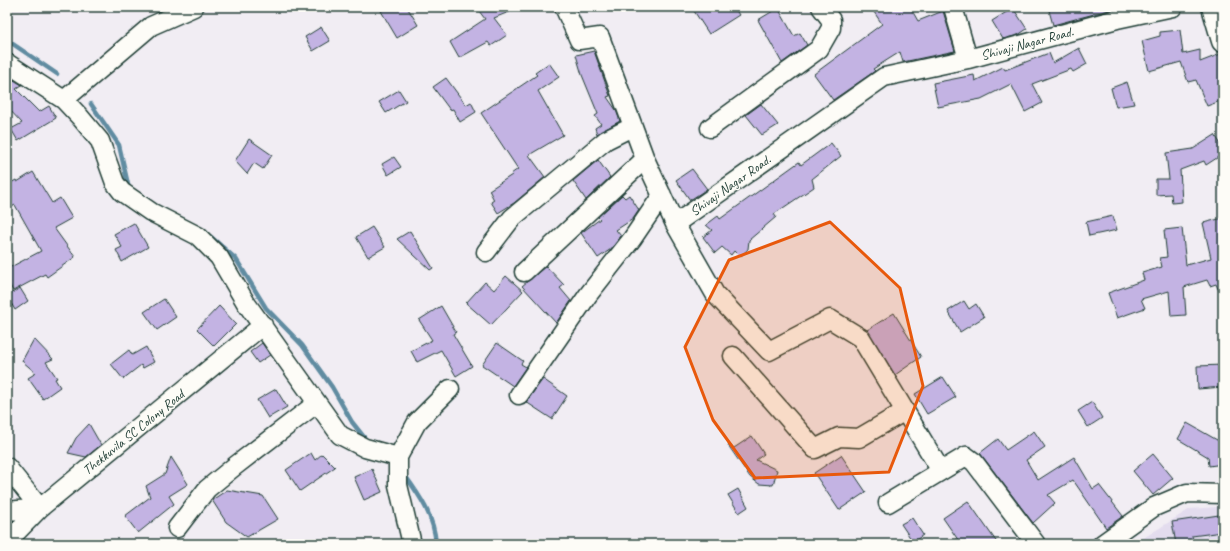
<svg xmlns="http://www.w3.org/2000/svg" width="1230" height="551" font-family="Caveat,sans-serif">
<rect width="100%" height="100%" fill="#f1edf3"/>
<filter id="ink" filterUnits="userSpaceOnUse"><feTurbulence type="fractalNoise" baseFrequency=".025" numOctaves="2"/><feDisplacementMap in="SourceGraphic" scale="8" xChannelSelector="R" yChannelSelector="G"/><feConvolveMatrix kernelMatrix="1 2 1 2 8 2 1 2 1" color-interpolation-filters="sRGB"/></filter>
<g filter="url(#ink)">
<path fill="#e3dcee" d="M1217,507l6,2v35h-89l56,-35z"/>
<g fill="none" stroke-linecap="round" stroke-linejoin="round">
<path stroke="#608ca1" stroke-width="4.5" d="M7,40l50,34
M91,104l28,41 10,44
M211,237l25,22 30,49 36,37 30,42 20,35 15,19
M404,474c16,22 30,42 32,70"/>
</g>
<path fill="#c3b3e3" stroke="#1f3d34" d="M388,7h19l11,18 -21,13 -16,-27z
M476,7l43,1 -25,10 13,17 -16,11 -3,-4 -29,16 -9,-16 35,-23z
M701,7h33l5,8 -30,19 -15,-23z
M881,7h29l8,14 25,-10 12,40 -52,11 -3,-10 -27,17 2,2 -42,29 -19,-26 68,-50 -8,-12z
M1048,7h60l1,3 -56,15z
M778,8l16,28 6,-3 7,12 -25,18 -24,-43z
M1013,8l14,21 -9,6 -15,4 -11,-18z
M321,27l9,14 -17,10 -8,-14z
M1180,30l3,24 17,-4v12l23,-9v47l-16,6 -11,-26 -8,2 -7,-20 -32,9 -7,-30 18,-5v-4z
M1079,48l8,16 -14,8 -2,-3 -39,15 10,19 -17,9 -14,-28 -30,15 -43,8 -5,-24 41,-8 1,6 28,-14 2,3 44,-17 4,10z
M594,51l16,45 -3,1 9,13 4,11 -23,13 -2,-6 6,-4 -6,-8 3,-2 -16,-39 -6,-20z
M549,63l10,14 -21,14 25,44 -34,20 16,22 -31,26 -16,10 -7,-11 3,-2 -5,-10 23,-15 -1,-1 7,-5 -37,-56 56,-38 -2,-2z
M7,76l15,9 -6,4 23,23 10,-6 7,12 -38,23 -7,-12 11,-6 -15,-16z
M446,78l20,27 5,-3 5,10 -16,10 -7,-13 -3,1 -17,-23z
M1127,82l7,22 -18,3 -5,-19z
M399,90l7,11 -20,12 -7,-11z
M761,104l17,21 -16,10 -16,-20z
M1215,135l8,13v6l-17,11 -2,-4 -24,9 2,32 -10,1 -1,-9 -15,1v-16h13l-3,-26 27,-4z
M249,139l23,16 -9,14 -9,-6 -7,11 -12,-13z
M831,143l10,13 -29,23 2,8 -40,27 2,3 -27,23 -1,9 -8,8 -6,-6 -3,4 -9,-8 -7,6 -12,-16 9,-7 -6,-5 12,-9 2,3 79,-57 2,3z
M394,157l7,10 -13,8 -6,-11z
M598,160l12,17 -24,23 -13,-19z
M692,169l15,20 -17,11 -14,-20z
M33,172l19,31 8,-5 12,20 -18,10 21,29 -28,20 -2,-3 -32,17 -6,-11v-11l34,-18 -26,-46 -8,5v-25l9,-5 1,2z
M622,195l3,3 4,-3 10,15 -6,9 -17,11 5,6 -10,13 -13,9 -17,-25 19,-14 -2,-2z
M1113,216l4,14 -28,6 -3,-14z
M1223,218v71h-5l-2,-5 -6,2 -3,-6 -23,7 2,28 -15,1 -2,-25 -28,8 4,9 -28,10 -9,-25 36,-13 -2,-7 20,-6 -2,-9 7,-1 -3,-27 18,-2 4,37 25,-7 -8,-35z
M134,223l14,24 -26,15 -6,-12 6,-3 -8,-13z
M372,227l13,20 -17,10 -12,-20z
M410,231l23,37 -3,2 -33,-31z
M546,266l18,19 -4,3 11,13 -15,22 -34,-37z
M506,276l17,15 -32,34 -25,-22 19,-21 9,8z
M20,288l8,13 -13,9 -8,-14z
M164,299l12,18 -19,13 -13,-18z
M964,301l5,8 7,-5 8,13 -24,15 -12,-21z
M219,306l17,18 -22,22 -17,-17z
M441,306l15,26 -3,2 19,32 -16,10 -15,-26 -24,12 -6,-11 21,-11 -13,-20z
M894,313l27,44 -26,18 -28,-45z
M34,339l19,20 -7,3 11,16 -2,1 5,8 -17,12 -15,-21 8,-5 -14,-12z
M262,343l8,12 -12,8 -8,-11z
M497,343l26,18 -2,3 5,3 -13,19 -31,-21z
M146,347l8,15 -11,6 -2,-3 -18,14 -12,-15 18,-14 3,5z
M1223,365v22l-25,2 -1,-23z
M943,377l13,20 -29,17 -12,-20z
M543,379l24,17 -15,23 -26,-17z
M276,389l11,18 -19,11 -11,-18z
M1092,402l10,16 -14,9 -10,-16z
M1187,423l30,17h6v24l-14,2 -1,-9 -30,-18z
M89,424l12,21 -15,12 -18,-4 8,-15z
M1034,431l11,16 -19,13 12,20 36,-23 19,32 6,-4 24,31 -17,12 -33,-48 -25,15 7,8 -22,20 -53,-70 18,-14 8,11z
M752,436l12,18 -8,6 21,10 -4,15 -14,-1 -9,-7 -22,-32 6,3z
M311,453l4,7 7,-6 13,13 -35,24 -14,-21z
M1153,454l20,24 -20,17 -20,-24z
M841,455l25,37 -27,18 -25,-37z
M171,457l17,27 -19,12 5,8 -36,29 -13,-17 25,-19 -4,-11 19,-12z
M372,469l10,23 -18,8 -10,-23z
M738,489l10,18 -9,6 -11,-18z
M227,490l36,6 15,23 -31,18 -21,-15 -14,-22z
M968,501l30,43h-37l-18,-26z
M1219,515l3,17 -30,4 1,8h-17l-4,-22z
M912,518l11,17 -10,7 -12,-18z"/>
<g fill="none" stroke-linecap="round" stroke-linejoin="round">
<g stroke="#1f3d34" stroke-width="21">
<path id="street" d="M564,7l15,33 21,-3 45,122 30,65
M953,7l15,52
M7,63l57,37 16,17 20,24 15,42 7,9 29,20 47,24 21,21 27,46 94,132 25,13 33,9v28l14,59
M64,100l87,-74 43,-19
M710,128l109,-79 12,-21v-8l-10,-13
M486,252l26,-34 94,-78 26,-13
M524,272l121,-113
M733,356l82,93 24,-12 20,1 46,-27
M519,395l69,-100 44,-56 30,-44
M398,457l19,-35 33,-33
M7,467l33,41
M941,471l-80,-133 -31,-19 -61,32 -54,-57 -40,-70 209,-147 84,-18 149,-40 56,-12
M888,503l78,-47 8,6 62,82
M7,511l33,-3
M177,528l30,-39 28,-23 82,-63
M7,542l33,-34 223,-183
M1102,544l52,-37 33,-14 36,1"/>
</g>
<g stroke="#1f3d34" stroke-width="25">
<path id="secondary" d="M1213,7l10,34"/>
</g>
<use href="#street" stroke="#fdfcf7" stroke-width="18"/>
<use href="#secondary" stroke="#fdfcf7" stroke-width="22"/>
</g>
</g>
<path fill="#e8590c" fill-opacity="0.2" stroke="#e8590c" stroke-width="3" stroke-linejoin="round" d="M830,222l70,66 23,98 -34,86 -134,6 -42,-58 -28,-73 44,-87z"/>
<g text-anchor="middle" stroke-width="3" stroke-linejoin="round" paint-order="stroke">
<g font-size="14" fill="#1f3d34" stroke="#fdfcf7">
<text transform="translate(1027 43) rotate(-15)" y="5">Shivaji Nagar Road.</text>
<text transform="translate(730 185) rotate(-35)" y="5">Shivaji Nagar Road.</text>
<text transform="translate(133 432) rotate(-39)" y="5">Thekkuvila SC Colony Road</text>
</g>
</g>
<rect width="1230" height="551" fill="none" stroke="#fdfcf7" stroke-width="24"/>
<rect x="12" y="12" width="1206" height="527" fill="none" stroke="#1f3d34" stroke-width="1.5" filter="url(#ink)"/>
</svg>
